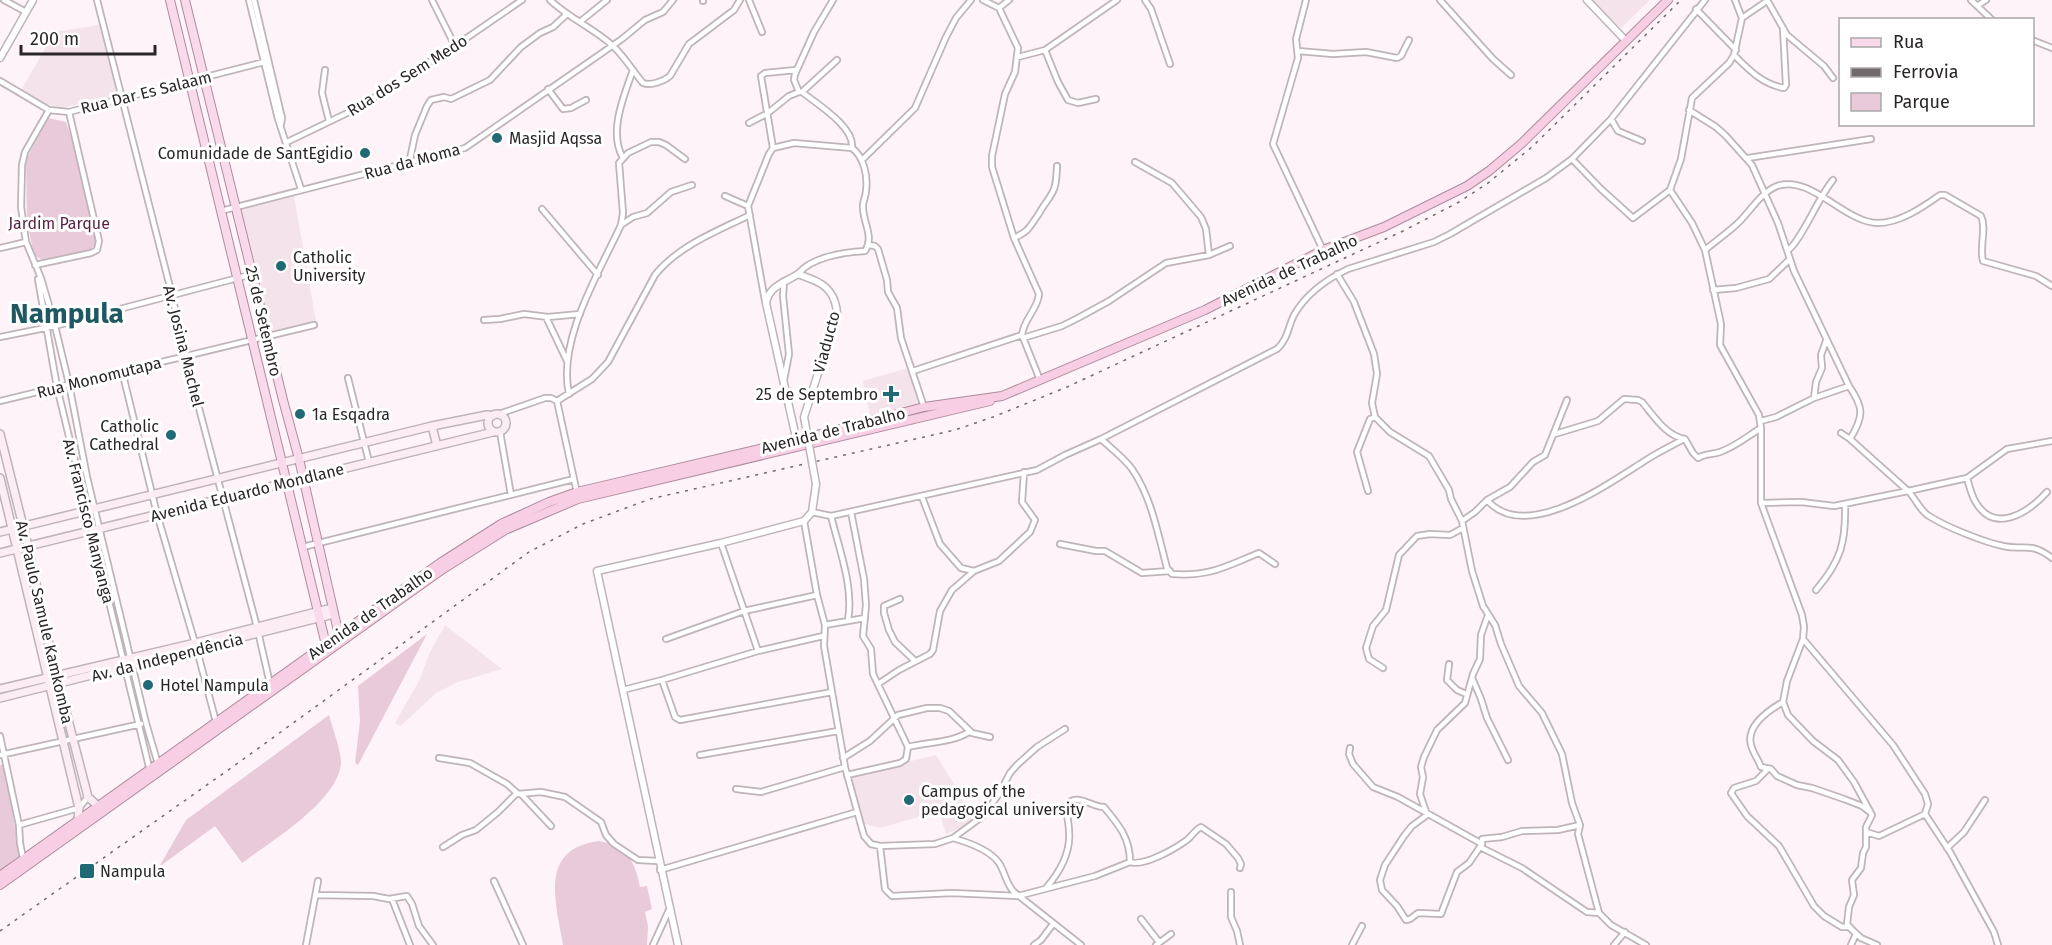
<svg xmlns="http://www.w3.org/2000/svg" width="2052" height="945" font-family="'Fira Sans',sans-serif">
<rect width="100%" height="100%" fill="#fdf3f8"/>
<path fill="#f5e3eb" d="M1591,0h59l-29,28z
M99,25l18,71 -56,12 -22,-6 -18,-12 34,-58z
M294,196l22,126 -44,11 -31,-124z
M908,368l13,39 -50,12 -8,-38z
M445,625l57,44 -44,13 -22,11 -35,33 -6,-3 24,-42 11,-29z
M936,755l21,34 16,34 -27,11 -7,-23 -59,17 -18,-5 -11,-44 14,-7z"/>
<path fill="#e9cad9" d="M48,118l18,4 8,25 22,95 -3,7 -51,11 -8,-5 -7,-33 -1,-62z
M427,634l-69,131 -3,-2 5,-42 -2,-35z
M329,715c3,12 13,37 12,49 -4,38 -71,78 -99,99l-27,-37 -56,41 27,-47z
M4,764l16,91 -20,16v-106z
M599,841c28,5 36,20 41,46l7,-1 5,23 -7,3 3,14 -1,19h-84c-7,-43 -25,-96 36,-104z"/>
<g fill="none" stroke-linecap="round" stroke-linejoin="round">
<g stroke="#beb4b9" stroke-width="8">
<path id="minor" d="M4,0l22,12
M97,0l75,295 14,64 71,268 13,57
M249,0l29,119 23,70
M254,0l28,118 -1,6
M432,0l23,46
M550,0c19,18 43,28 62,45 12,11 21,26 31,38 8,3 21,-2 27,-7l19,-32 45,-34 6,-10
M703,0v1
M749,0l13,32
M983,0l16,8 19,40 -3,24 -10,22 -13,62v11l22,71 25,56c-1,15 -16,26 -17,41l18,45
M1145,0l6,9 19,55
M1306,0l-10,39 2,19 -25,86 50,106
M1440,0l53,59 18,16
M1705,0l-94,119 -39,40 29,30 32,29 4,-3 33,-25 11,-31 11,-61 37,-35 5,-8 8,-37 -7,-18
M1767,0l20,35 37,31 9,12
M1971,0l21,20
M1977,6l9,-6
M999,8l10,-8
M1696,9l40,41
M1742,18l25,-17
M581,21l26,-21
M2032,40l20,8
M1045,50l13,32 10,18 10,3 18,-4
M1298,51l35,3 33,-2 31,6 4,-2 8,-16
M1734,55c15,15 28,29 50,33l2,-3 -3,-57
M1018,57l27,-7 72,-50
M325,70l-3,23 7,28
M0,81l49,29 20,2 199,-51
M548,89l15,20 8,-1 15,-8
M799,92h3c15,12 53,35 50,56
M802,92l35,-32
M49,110l-24,42 -3,13 -1,42 5,35 15,36 14,48 14,58 18,93 59,246 12,41
M1689,110l27,17 10,9 26,29 26,58 16,48 55,115c15,22 15,30 1,53l58,52 59,-13 40,-29 45,-8
M1611,119l7,12 24,10
M749,123l19,-10 21,-17 10,-4 -5,-12 1,-6 19,-42 19,-32
M287,142l79,-38 17,-13 72,-45 67,-46
M773,148l-12,-72 4,-3 31,-3
M623,158c-15,-26 1,-62 10,-88
M1748,158l123,-19
M862,160l53,-52 31,-71 10,-19 15,-18
M1135,162l37,21 29,34 5,12 3,26
M409,164l6,-29 12,-29 4,-6 13,-3 7,2 39,-19 31,-33 19,-14 13,-6 14,-13
M1670,190l22,33 13,27 16,74 -1,21 39,70 2,13v75l41,112 2,12 -1,12 90,106 32,49 3,10 -3,10 25,38 44,80 4,13
M725,196l23,10
M542,209l56,66
M221,211l244,-63 157,-109 23,-19 18,-8 10,-12
M621,225l12,-8 14,-4 24,-21 21,-7
M1014,238c15,-7 15,-10 24,-23 14,-24 18,-19 19,-49
M869,245l6,1 3,3 9,31 1,12 9,16 4,30 23,69
M0,248l26,-6
M1705,250c11,-9 22,-17 32,-26 13,-12 23,-31 40,-38 34,-12 68,37 101,37 22,0 45,-16 62,-28h5l36,21c6,12 -2,31 2,45l53,15 16,10
M1788,250c12,-7 31,-54 45,-70
M35,265l56,-12 6,-3 2,-9 -30,-129
M1337,274l17,28 20,52 3,20 -5,29 3,14 15,15 39,24 20,34 2,9 11,22 10,50 11,35 12,19 6,19 18,42 23,27 20,41 10,49 8,22 -2,9 21,79 12,12 35,20
M38,279l19,108 93,384
M784,281l-1,15 6,58 -5,26
M1713,290l23,-2 33,-9 21,-20
M765,301l-17,-95 21,-52 4,-6 21,-5 58,5c12,9 16,28 14,43 0,5 -3,10 -3,14 -1,17 12,31 2,46 -20,1 -54,6 -67,23
M546,317l21,44
M484,320l16,-1 24,-5 24,3 32,-3
M0,337l55,-11 198,-52
M1023,338l39,-12 16,-8 31,-17 57,-38 43,-8 21,-9
M122,371l35,143 40,136 19,72
M913,371l109,-36
M348,378l21,84
M569,394c-12,-54 30,-121 52,-169l2,-12 -4,-50 9,-10 23,-11h8l7,3 19,14
M1814,398l2,-16 6,-14 -1,-13 5,-14
M0,401l314,-76
M557,401l35,-22 16,-17 47,-87c23,-29 62,-44 95,-60
M499,414l46,-16h6l6,3 20,92
M1761,421l15,-4 38,-19 35,-12
M500,432l11,63
M1841,433l9,6
M1555,434l43,-13 26,-22 14,1 4,2c12,14 24,34 43,37l8,14 5,5c8,-5 13,-3 22,-6 15,-5 28,-16 41,-24
M1101,439c11,10 23,19 31,30 20,29 26,66 35,99l5,6c38,3 54,-8 87,-21l16,11
M1967,478c2,7 4,16 8,23 19,34 53,12 72,-9
M1368,491l-11,-39 13,-33 5,-2
M922,497l18,47 21,24 13,3
M1487,500c37,43 117,-13 153,-36 14,-10 29,-17 44,-25
M1761,503l40,-1 33,4 74,-15c8,8 12,20 21,25 17,11 55,26 74,30 21,5 27,-5 49,12
M812,512l19,4 206,-46 28,-15 36,-16 176,-90c11,-10 11,-22 17,-34 12,-21 33,-36 54,-46l86,-27 16,-8 96,-56 26,-19
M831,516c8,33 23,71 17,104
M804,521l13,74 8,30 -1,21 21,121 19,69 7,8 9,2 55,-2 18,-6c14,4 37,12 46,25 6,9 7,21 15,29l67,53
M1462,521l13,-9 12,-12 23,-13 23,-25 12,-7 22,-55
M721,543l37,108
M1060,544l36,7h9l37,22 28,-2
M303,547l271,-68
M1816,590c25,-29 30,-48 29,-85
M900,599l-16,7v7l5,17 6,12 20,19
M825,625l40,-7
M666,639l78,-28 73,-16
M1803,639l-16,42 -4,21 5,13 25,26 25,19 16,22 18,33 -6,12v20l-3,6 -2,15 -9,12 2,15 -5,12 -2,17 9,10 -5,11
M1449,664l-2,16 10,10 9,4
M1383,668l-14,-9 -3,-11 7,-22 13,-16 13,-55 18,-19 13,-2 20,1 13,-7
M662,680l13,37 5,3 152,-28
M1473,680l8,19 6,19 21,42
M878,684l21,-14 31,-16 3,-4 7,-39 12,-21 22,-19 25,-10 31,-29 5,-12 -13,-18 2,-30
M623,690l39,-10 96,-29 65,-15
M1783,702c-14,8 -37,24 -32,43 2,8 7,14 10,22l10,2 6,7 20,9 15,3 32,11 18,7 8,6
M0,736l19,89 1,18 3,15
M908,747c20,-5 43,-4 61,-15
M1350,748l-1,6 4,10 20,23 25,10 84,47v-5l20,-2 20,-6 36,-1 22,-5
M0,755l141,-31
M700,755l138,-24
M439,758l31,5 37,21 11,10 23,-2 24,5 36,25 5,13 8,9 24,16 20,1
M843,758l27,-17 28,-26 29,-7h13l9,3 23,22 18,4
M1768,769l-12,12 -22,7 -3,5 16,23 32,30 35,60 10,10 13,8 5,3h7l12,11 16,7
M847,775l53,-12 6,-4 2,-12 -35,-73 -2,-25 -8,-13 3,-31 -2,-26 -13,-67
M736,789l25,3 84,-25
M521,794l30,32
M19,825l60,-17 9,-11
M1866,832l13,4 46,-22
M953,838l30,-22 16,-22 11,-21 7,-8 20,-18 28,-18
M1482,844l-13,19 -12,9 -16,42 -23,-1 -8,6 -4,1 -9,-14 -15,-16 -2,-10 5,-15 19,-29 8,-10 15,-11 -7,-21 3,-17 -2,-10 3,-10 13,-27 28,-27 8,-29 7,-15 1,-24 7,-20
M880,846l5,43 7,7 60,-3 66,3 77,-20 35,-14c14,5 46,-14 57,-22 5,-4 8,-10 14,-13l25,17 12,14 3,6 -1,4
M443,847l19,-12 14,-5 22,-18 19,-19
M1480,847l42,21 65,44 12,1
M1947,848l17,-16 21,-32
M660,870l197,-58
M494,881l29,64
M1046,888c13,-15 25,-35 23,-57 0,-9 -4,-19 -1,-28 12,-9 23,4 36,4 15,18 26,31 26,55
M1231,892v25l6,14 3,14
M316,895l57,1 16,3 18,-3 5,8 7,22 14,19
M392,899l18,46
M1141,919l18,23
M306,945l12,-64
M653,945l16,-35
M1034,945l7,-5 12,-16
M1156,945l15,-11
M1352,945l10,-19
M1614,945l11,-13"/>
</g>
<g stroke="#beb4b9" stroke-width="9">
<path id="tertiary" d="M1587,0l39,41
M0,58l33,-58
M797,442l-31,-139c3,-17 18,-20 32,-29l13,5
M678,945l-81,-374 124,-28 83,-22 8,-9 4,-28"/>
</g>
<g stroke="#beb4b9" stroke-width="10">
<path id="secondary" d="M488 423a9 9 0 1 1 18 0a9 9 0 1 1-18 0Z
M432,426l5,20
M0,434l28,112 20,94 25,99 15,58 10,9
M0,478l79,330 -1,12
M0,532l432,-106 55,-11 5,1
M0,553l493,-121
M0,689l195,-46 137,-35
M0,698l334,-84"/>
</g>
<g stroke="#ae8b9d" stroke-width="10">
<path id="primary" d="M170,0l157,649
M185,0l98,400 16,59 41,181"/>
</g>
<g stroke="#ae8b9d" stroke-width="10">
<path id="trunk" d="M0,876l440,-313 61,-39 48,-22 28,-10 220,-52 127,-33 78,-11 203,-86 118,-60 61,-23 83,-41 22,-15 32,-27 147,-144
M0,885l443,-316 62,-39 73,-31 412,-98"/>
</g>
<use href="#minor" stroke="#fff" stroke-width="4.5"/>
<use href="#tertiary" stroke="#fff" stroke-width="6"/>
<use href="#secondary" stroke="#fcedf4" stroke-width="7"/>
<use href="#primary" stroke="#f9daea" stroke-width="8"/>
<use href="#trunk" stroke="#f7cee3" stroke-width="8"/>
<path stroke="#706a6d" stroke-width="1.5" stroke-dasharray="3 6" stroke-linecap="butt" d="M0,931l238,-168 291,-211 54,-28 67,-25 305,-69 38,-13 74,-30 336,-156 56,-29 29,-19 44,-36 149,-147"/>
<g stroke="#beb4b9" stroke-width="9" stroke-linecap="butt">
<path id="tertiary-bridge" d="M811,279c17,6 25,17 26,35l-33,103 12,67"/>
</g>
<use href="#tertiary-bridge" stroke="#fff" stroke-width="6"/>
</g>
<g fill="#206975" stroke="#fff" stroke-width="2">
<circle cx="497" cy="138" r="6"/>
<circle cx="365" cy="153" r="6"/>
<circle cx="281" cy="266" r="6"/>
<path d="M888 385h6v6h6v6h-6v6h-6v-6h-6v-6h6z"/>
<circle cx="300" cy="414" r="6"/>
<circle cx="171" cy="435" r="6"/>
<circle cx="148" cy="685" r="6"/>
<circle cx="909" cy="800" r="6"/>
<rect x="79" y="863" width="16" height="16" rx="3"/>
</g>
<g text-anchor="middle" stroke-width="6" stroke-linejoin="round" paint-order="stroke">
<g font-size="16" fill="#2a2628" stroke="#fff">
<text transform="translate(407 75) rotate(-32)" y="6">Rua dos Sem Medo</text>
<text transform="translate(146 92) rotate(-14)" y="6">Rua Dar Es Salaam</text>
<text transform="translate(412 161) rotate(-15)" y="6">Rua da Moma</text>
<text transform="translate(1289 270) rotate(-25)" y="6">Avenida de Trabalho</text>
<text transform="translate(264 321) rotate(77)" y="6">25 de Setembro</text>
<text transform="translate(826 342) rotate(-75)" y="6">Viaducto</text>
<text transform="translate(184 346) rotate(76)" y="6">Av. Josina Machel</text>
<text transform="translate(99 377) rotate(-14)" y="6">Rua Monomutapa</text>
<text transform="translate(833 430) rotate(-14)" y="6">Avenida de Trabalho</text>
<text transform="translate(247 492) rotate(-14)" y="6">Avenida Eduardo Mondlane</text>
<text transform="translate(89 521) rotate(76)" y="6">Av. Francisco Manyanga</text>
<text transform="translate(370 613) rotate(-35)" y="6">Avenida de Trabalho</text>
<text transform="translate(45 622) rotate(77)" y="6">Av. Paulo Samule Kamkomba</text>
<text transform="translate(167 657) rotate(-14)" y="6">Av. da Independência</text>
</g>
<g font-size="16" fill="#2a2628" stroke="#fff" text-anchor="start">
<text x="509" y="144">Masjid Aqssa</text>
<text x="353" y="159" text-anchor="end">Comunidade de SantEgidio</text>
<text x="293" y="263">Catholic<tspan x="293" dy="18">University</tspan></text>
<text x="878" y="400" text-anchor="end">25 de Septembro</text>
<text x="312" y="420">1a Esqadra</text>
<text x="159" y="432" text-anchor="end">Catholic<tspan x="159" dy="18">Cathedral</tspan></text>
<text x="160" y="691">Hotel Nampula</text>
<text x="921" y="797">Campus of the<tspan x="921" dy="18">pedagogical university</tspan></text>
<text x="100" y="877">Nampula</text>
</g>
<g font-size="16" fill="#561f3f" stroke="#fff">
<text x="59" y="229">Jardim Parque</text>
</g>
<g font-size="28" font-weight="bold" fill="#1f5861" stroke="#fff">
<text x="67" y="323">Nampula</text>
</g>
</g>
<rect x="1839" y="18" width="195" height="108" fill="#ffffff" stroke="#aaa8a9" stroke-width="1.5"/>
<rect x="1851" y="38" width="30" height="9" fill="#f9daea" stroke="#aaa8a9" stroke-width="1.5"/>
<text x="1893" y="48" font-size="18" fill="#2a2628">Rua</text>
<rect x="1851" y="68" width="30" height="9" fill="#706a6d" stroke="#aaa8a9" stroke-width="1.5"/>
<text x="1893" y="78" font-size="18" fill="#2a2628">Ferrovia</text>
<rect x="1851" y="93" width="30" height="18" fill="#e9cad9" stroke="#aaa8a9" stroke-width="1.5"/>
<text x="1893" y="108" font-size="18" fill="#2a2628">Parque</text>
<path d="M21 45v9h134v-9" fill="none" stroke="#2a2628" stroke-width="3"/>
<text x="30" y="45" font-size="18" fill="#2a2628" stroke="#ffffff" stroke-width="4.5" paint-order="stroke">200 m</text>
</svg>
